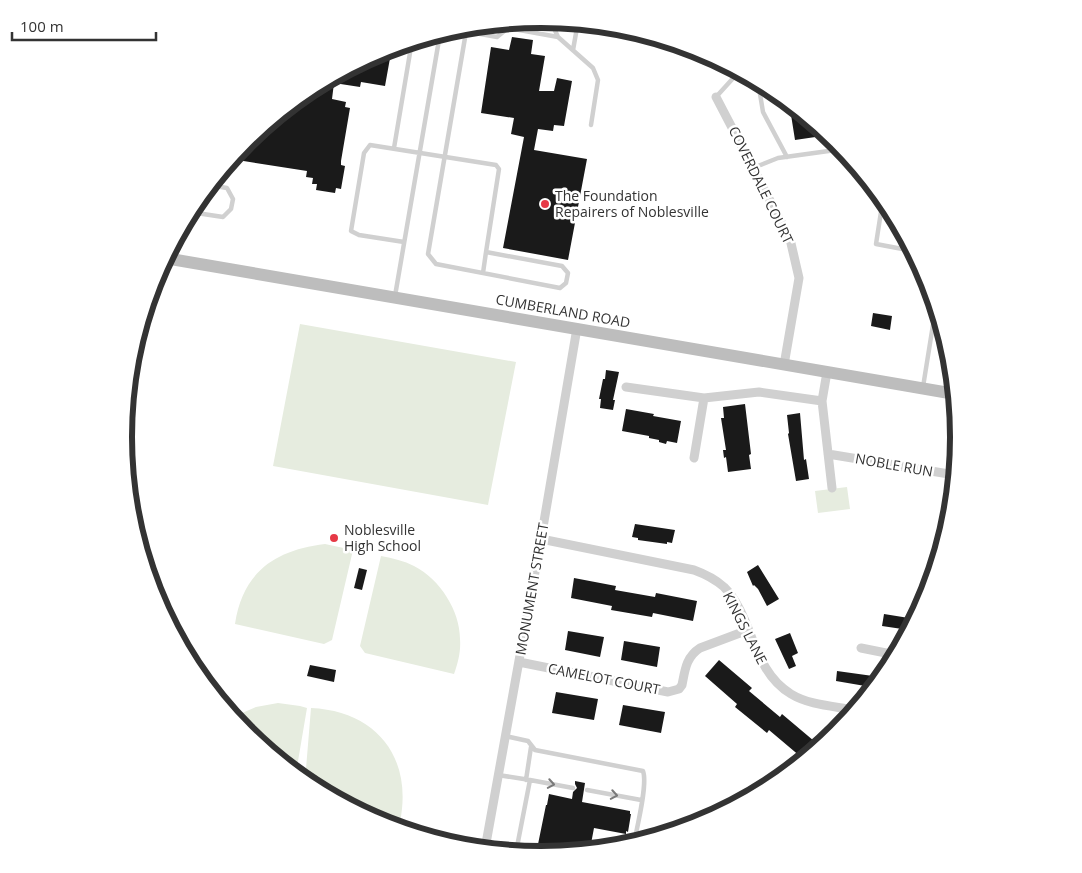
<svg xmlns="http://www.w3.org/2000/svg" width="1082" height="873" font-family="'Open Sans',sans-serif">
<rect width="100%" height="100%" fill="#fff"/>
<path fill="#e6ecdf" d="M300,324l216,38 -28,143 -215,-39z
M847,487l3,22 -32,4 -3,-22z
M325,544l28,6 -21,90 -8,4 -89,-20c8,-53 41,-74 90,-80z
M381,556c12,2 23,5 33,10 26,13 46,45 46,73 1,12 -2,24 -6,35l-89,-21 -5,-7z
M278,703l22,3 7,2 -11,65 -51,-41 -12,-15 23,-10z
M311,708c66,3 102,50 89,114l-28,-4 -67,-37z"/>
<path fill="#1a1a1a" d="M512,37l21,3 -2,14 14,2 -6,35h15l3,-13 15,3 -8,45 -10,-1 -1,6 -15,-2 -4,21 53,9 -19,101 -65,-12 21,-111 -13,-3 3,-16 -33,-5 10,-66 18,3z
M392,47l-7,39 -24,-4 -1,5 -26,-4 -2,16 14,3 -1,5 5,1 -9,53v4l4,1 -4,23 -5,-1 -1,5 -19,-3 1,-6h-5l1,-6 -7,-1 1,-6 -76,-12 15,-18 63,-52 72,-39z
M789,102l13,11 27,22 -34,5z
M873,313l19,3 -2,14 -19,-4z
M606,370l13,2 -6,28h2l-2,10 -13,-2 1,-9h-2l4,-20h2z
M745,404l6,50 -2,1 2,14 -23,3 -2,-15 -2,1 -1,-8h3l-5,-32h3l-1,-11z
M626,409l28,5 -1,2 28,5 -4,22 -10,-2 -1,3 -7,-2v-2l-10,-2v-2l-27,-5z
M800,413l4,47 2,-1 3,20 -13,2 -8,-47 1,-1 -2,-18z
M635,524l40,6 -3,13 -5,-1v2l-29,-4v-2l-6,-1z
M758,565l21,34 -12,7 -9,-17 -4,-4 -1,1 -6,-14z
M359,568l8,2 -5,20 -8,-2z
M574,578l42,8 -1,4 40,7 1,-4 41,8 -4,20 -40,-8 -1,4 -41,-7 1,-4 -41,-8z
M884,614l31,5 -6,11 -27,-4z
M568,631l36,6 -4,20 -35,-7z
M790,633l8,20 -6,3 4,10 -7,3 -14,-30z
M624,641l36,6 -3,20 -36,-7z
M719,660l33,28 -3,3 31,26 2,-3 32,27 -13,16 -32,-27 -2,3 -32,-26 2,-3 -32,-28z
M310,665l26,5 -2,12 -27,-6z
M837,671l36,5 -2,11 -35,-6z
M556,692l42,7 -4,21 -42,-7z
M623,705l42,7 -4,21 -42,-8z
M575,781l10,2 -3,19 48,9v3h1l-3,18 -2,-1v3l-32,-6 -4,21 -54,5 10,-49h1l2,-11 23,5 1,-7 4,-4 -2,-4z"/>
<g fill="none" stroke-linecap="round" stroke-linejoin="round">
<path stroke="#d0d0d0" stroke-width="4.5" d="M554,20l-1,6 5,11
M440,34l13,-5 44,8 11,-9 50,9 35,31 5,12 -7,45
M573,50l5,-28
M755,80l3,2 5,30 24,45
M716,97l20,-22 2,-5
M394,148l18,-107
M753,168l25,-10 65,-9
M883,199l-7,45 37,7
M190,212l33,5 8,-8 2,-10 -6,-11 -18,-3
M404,242l-45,-7 -8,-4 13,-78 6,-8 126,20 3,4 -13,83 76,14 6,7 -2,10 -6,5 -124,-24 -8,-10 38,-222
M902,249l2,-15
M483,273l3,-21
M395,296l45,-262 -1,-1
M923,387l13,-81
M505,736l23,5 7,9 108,21c5,13 -6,56 -9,72
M498,775l32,5 -14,72
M526,780l5,-33
M530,780l43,8
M587,790l54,10"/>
<path stroke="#d0d0d0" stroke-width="9" d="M716,97l74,142 9,39 -15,87
M827,372l-5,29 10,87
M626,387l78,11 55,-6 63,9
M828,454l121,20 7,-9
M694,458l10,-60
M541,539l153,31c11,4 21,9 30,17 30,30 27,83 67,107 18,11 42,12 63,16
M861,648l35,7
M519,662l149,30 11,-3 3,-4c3,-15 4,-28 18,-37l48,-18
M485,849l56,-310 36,-211"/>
<path stroke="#bdbdbd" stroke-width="12" d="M165,258l790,136"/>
</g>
<defs><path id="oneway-chevron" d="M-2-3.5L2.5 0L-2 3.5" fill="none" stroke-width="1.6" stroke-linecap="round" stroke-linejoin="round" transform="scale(1.25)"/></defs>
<g stroke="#7a7a7a">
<use href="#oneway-chevron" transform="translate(551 784) rotate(10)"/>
<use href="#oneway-chevron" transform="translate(614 795) rotate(10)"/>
</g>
<g fill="#e63946" stroke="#fff" stroke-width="2">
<circle cx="545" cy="204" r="5"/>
<circle cx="334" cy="538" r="5"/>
</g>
<g text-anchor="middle" stroke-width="5" stroke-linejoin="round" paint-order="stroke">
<g font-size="14" fill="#333" stroke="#fff">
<text transform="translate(761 185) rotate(64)" y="5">COVERDALE COURT</text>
<text transform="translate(563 311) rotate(10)" y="5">CUMBERLAND ROAD</text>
<text transform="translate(894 465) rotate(10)" y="5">NOBLE RUN</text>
<text transform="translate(532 589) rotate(-80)" y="5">MONUMENT STREET</text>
<text transform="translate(745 628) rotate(63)" y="5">KINGS LANE</text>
<text transform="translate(604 679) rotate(11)" y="5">CAMELOT COURT</text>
</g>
<g font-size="14" fill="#333" stroke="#fff" text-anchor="start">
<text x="555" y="201">The Foundation<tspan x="555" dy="16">Repairers of Noblesville</tspan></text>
<text x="344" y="535">Noblesville<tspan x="344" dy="16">High School</tspan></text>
</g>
</g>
<path d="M0 0H1082V873H0ZM132 437a409 409 0 1 1 818 0a409 409 0 1 1-818 0Z" fill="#fff" fill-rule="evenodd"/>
<path fill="none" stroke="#333" stroke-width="6" d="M132 437a409 409 0 1 1 818 0a409 409 0 1 1-818 0Z"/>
<path d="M12 32v8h144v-8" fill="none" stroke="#333333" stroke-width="2.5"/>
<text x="20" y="32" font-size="15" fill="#333333" stroke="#ffffff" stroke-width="4" paint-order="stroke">100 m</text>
</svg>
